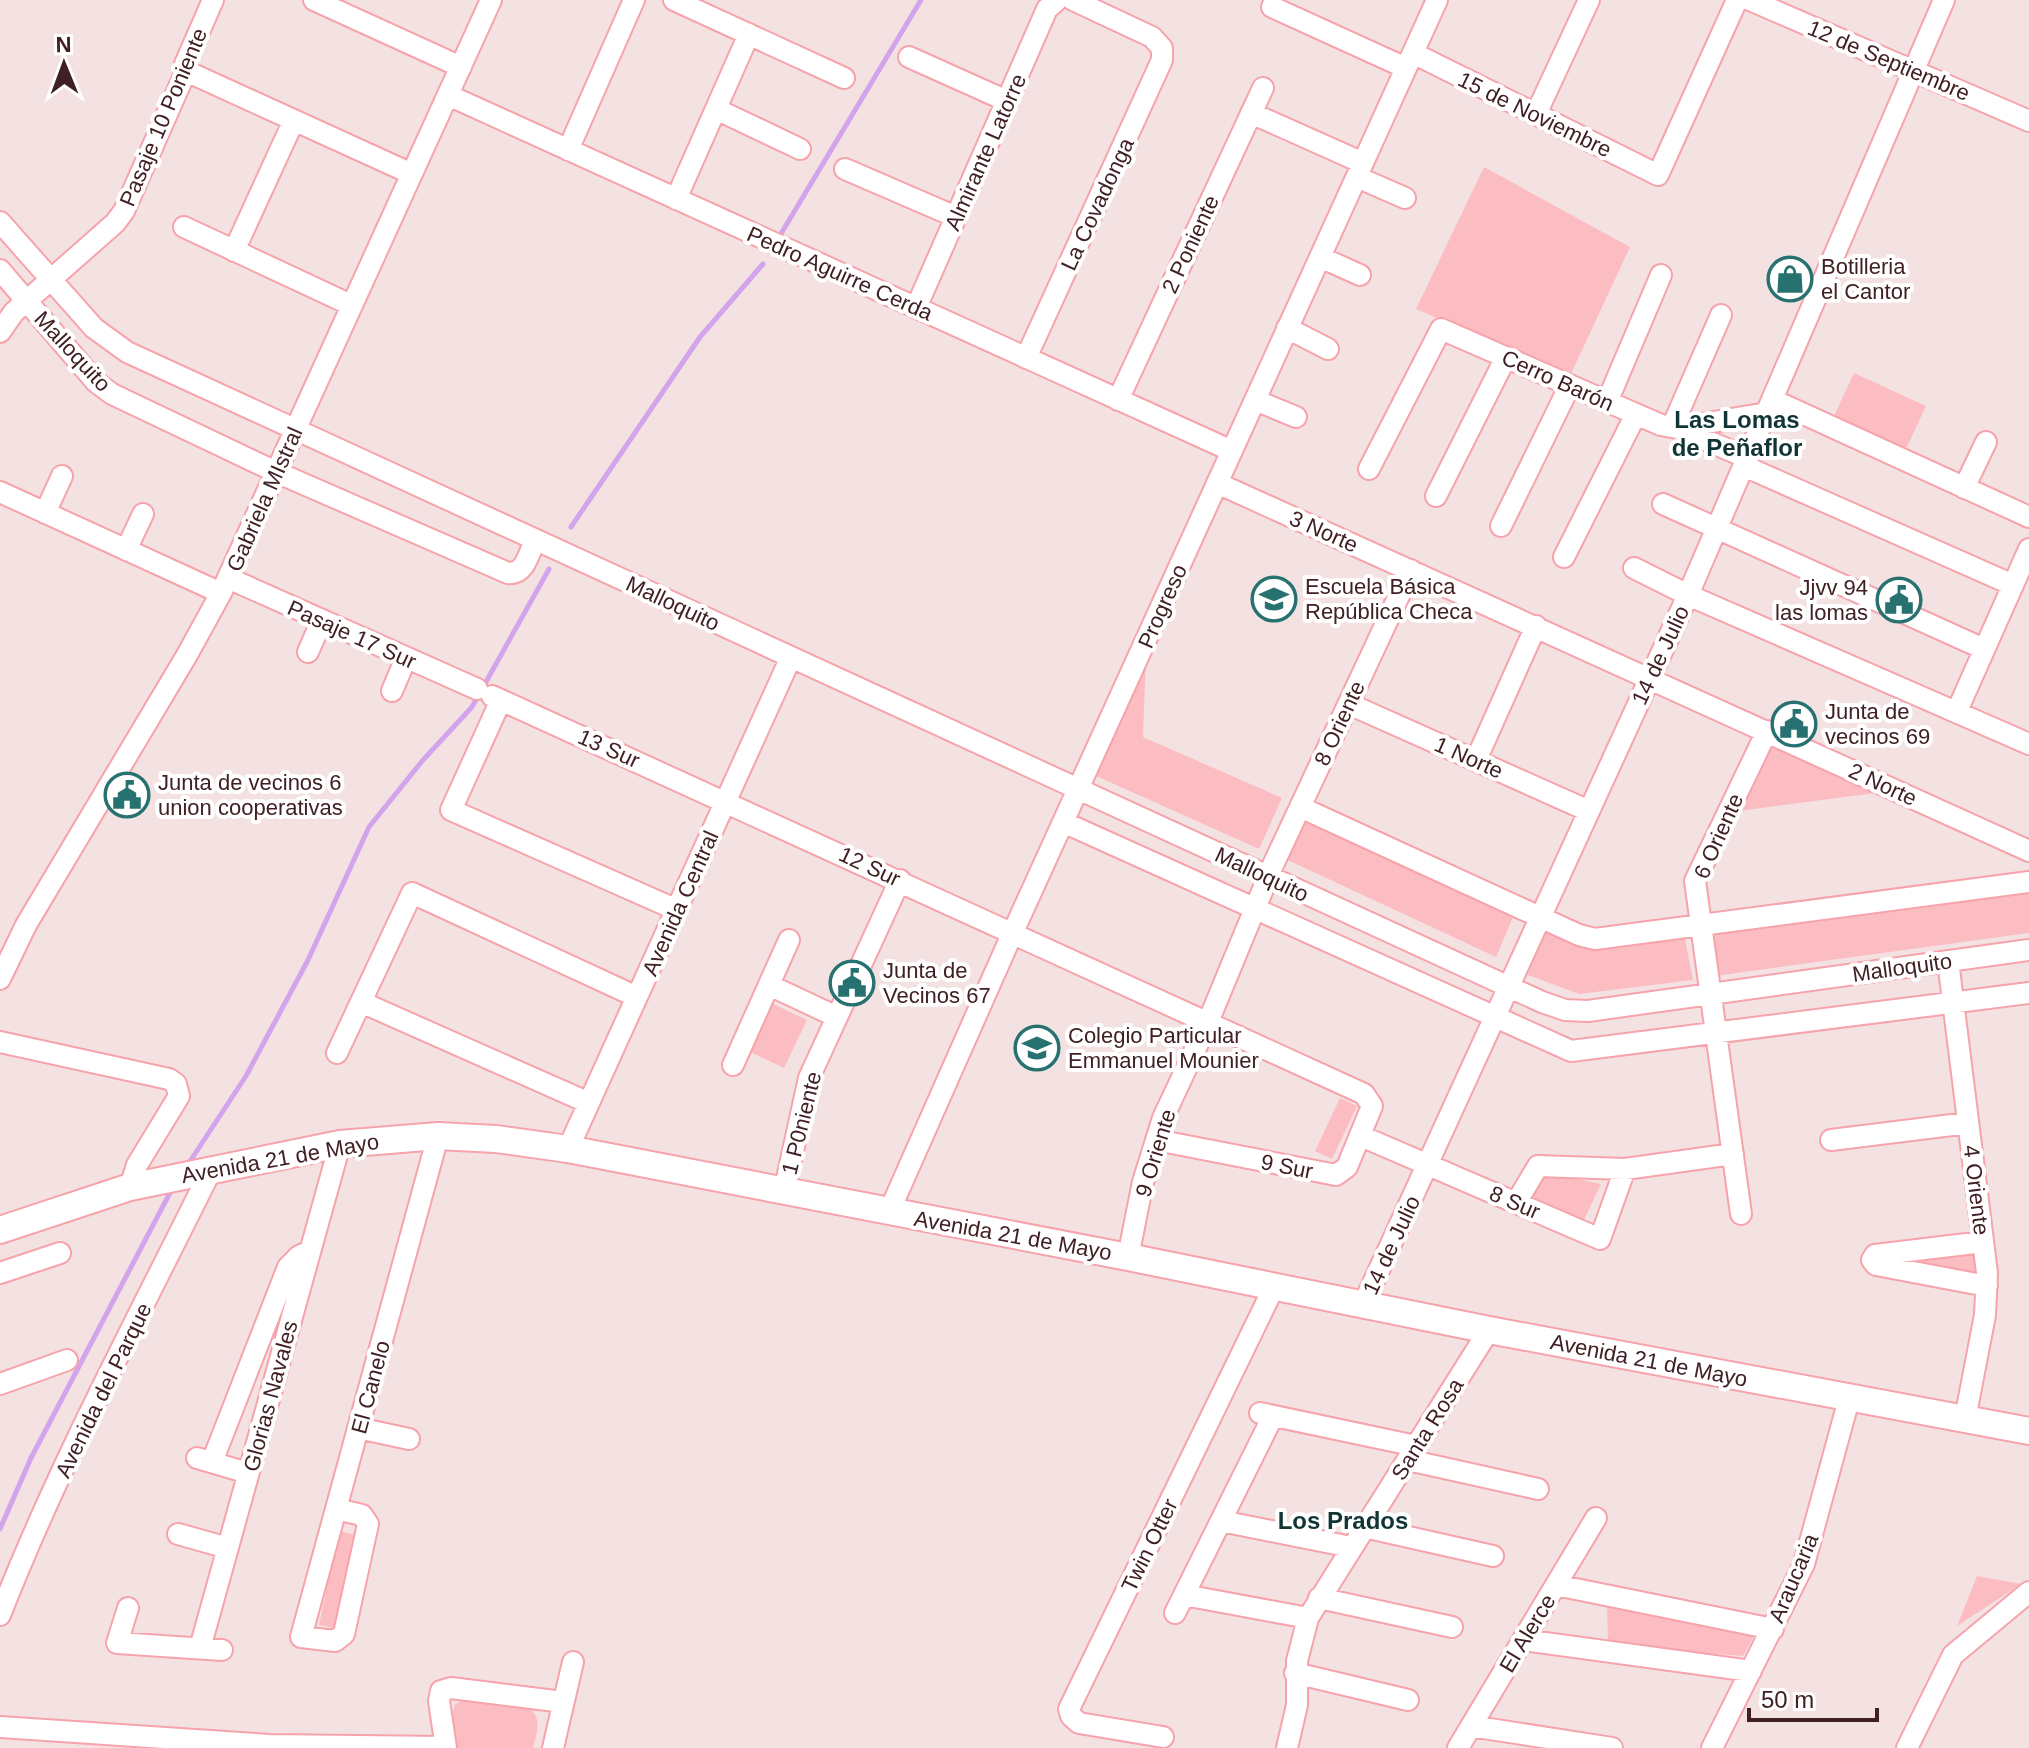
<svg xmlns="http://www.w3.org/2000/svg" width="2029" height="1748" font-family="Helvetica,sans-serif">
<rect width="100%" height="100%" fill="#f4e2e3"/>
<path fill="#fbbdc2" d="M1484,167l146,80 -60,129 -154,-67z
M1854,373l72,33 -20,43 -72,-33z
M1146,656l-3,81 139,61 -23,51 -165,-74z
M1774,739l109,53 -144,19z
M1298,817l216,98 -18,42 -217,-101z
M2029,885v48l-314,43 -7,-45z
M1539,928l45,17 100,-11 9,46 -114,14 -59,-22z
M767,1001l40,19 -23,48 -40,-19z
M1340,1098l17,8 -25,53 -17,-8z
M1540,1171l61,13 -21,44 -58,-25z
M1975,1248l2,26 -93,-12z
M339,1531l25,6 -20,93 -25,-5z
M1977,1576l44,8 -64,42z
M1607,1604l149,28 -13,24 -135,-11z
M463,1700l67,9c13,11 6,24 3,39h-78l-5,-26 5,-18z"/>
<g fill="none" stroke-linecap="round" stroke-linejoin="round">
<path stroke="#d3a4eb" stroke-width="5" d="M779,237l142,-237
M571,527l129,-190 63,-73
M187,1166l59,-90 62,-116 61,-133 54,-67 49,-53 77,-138
M0,1529l31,-71 142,-271"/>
<g stroke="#f6a3ab" stroke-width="24">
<path id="minor" d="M314,0l147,67
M674,0l170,78
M1750,0l279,121
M1272,7l134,61
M1413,53l245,122 79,-175
M909,57l98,44
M186,71l226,103
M448,95l784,356
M716,109l84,40
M1251,113l112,50
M1536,114l53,-114
M568,150l66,-150
M845,169l111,48
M1357,177l48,21
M676,199l73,-165
M0,222l94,106 33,24 1415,650 23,8 23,1 441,-61
M184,227l167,78
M234,251l60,-131
M1320,257l40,18
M0,270l96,112 16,12 164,78 232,101c17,2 21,-20 27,-33
M916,308l131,-299 10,-9
M1287,328l41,21
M0,332l14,-20 101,-89 9,-12 62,-140 -1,-7 28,-64
M1026,358l136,-298v-12l-10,-11 -79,-37
M1118,400l145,-312
M1255,400l41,17
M1773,400l256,117
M1607,402l54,-127
M1672,427l49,-112
M1677,428l90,-15
M1744,466l269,119
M1369,469l72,-140 220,96 16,3 71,30
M1217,483l812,368
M1964,488l22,-46
M0,492l221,101
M1436,496l70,-139
M1663,504l321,145
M45,513l17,-37
M1501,526l69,-141
M126,550l17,-36
M1564,557l72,-143
M1634,568l54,27 341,149
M228,578l249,111
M308,652l14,-32
M392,691l14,-33
M492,696l872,398 8,12 -25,61 -11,8 -180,-35
M501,700l-50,110 226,100
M1349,704l240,107
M1957,711l72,-162
M1476,760l60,-134
M1300,807l279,128 16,4 434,-57
M1063,822l508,229 458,-58
M1948,961l39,312 -2,42 -20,104
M0,979l26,-54 161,-270 34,-62 270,-593
M769,985l68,32
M361,1002l228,101
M0,1042l169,37 7,5 3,12 -42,69 -7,22
M337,1053l75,-160 225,104
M733,1065l56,-125
M1361,1136l239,103 25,-70
M1831,1140l137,-17
M568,1149l223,-492
M784,1192l25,-114 91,-198
M1516,1203l22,-37 87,3 108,-15
M889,1212l124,-280 424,-932
M1741,1214l-46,-333 72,-150
M1983,1242l-108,13 -3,5 4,5 111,21
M1128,1257l15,-75 20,-64 45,-96 65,-157 138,-295
M0,1273l60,-20
M1363,1305l325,-710 256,-595
M0,1384l67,-24
M1260,1413l156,33
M358,1428l51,11
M197,1458l51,15
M1408,1460l130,29
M212,1462l76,-195 11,-11 11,-5
M336,1509l26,6 6,9 -24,110 -9,7 -34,-4 137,-501
M1221,1521l130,26
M1364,1527l129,29
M178,1534l50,14
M1556,1585l217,44
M1184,1595l124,23
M1319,1598l133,29
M128,1608l-11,35 105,7
M1175,1613l98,-197
M0,1615c60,-153 139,-299 212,-447
M1523,1640l228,31
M200,1648l140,-504
M1295,1673l113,27
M1471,1726l141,22
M0,1727l269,18 177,2
M1163,1737l-84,-14 -8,-7 -2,-7 205,-422
M446,1748l-7,-47 2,-10 10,-3 112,14
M553,1748l20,-86
M1287,1748l10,-43v-44l11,-43 181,-288
M1458,1748l138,-230
M1712,1748l92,-184 45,-165
M1907,1748l46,-93 76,-63"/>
</g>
<g stroke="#f6a3ab" stroke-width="30">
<path id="major" d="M0,1230l130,-43 210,-43 98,-8 58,3 72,10 560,108 361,73 540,101"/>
</g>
<use href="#minor" stroke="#fff" stroke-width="20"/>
<use href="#major" stroke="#fff" stroke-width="26"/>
</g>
<defs>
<g id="shop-ring" transform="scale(2.3)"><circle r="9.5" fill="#fff" stroke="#277270" stroke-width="1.5"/><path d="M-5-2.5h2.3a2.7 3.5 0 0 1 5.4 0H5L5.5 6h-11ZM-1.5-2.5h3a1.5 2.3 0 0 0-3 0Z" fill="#277270"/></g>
<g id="school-ring" transform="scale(2.3)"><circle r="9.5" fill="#fff" stroke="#277270" stroke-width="1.5"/><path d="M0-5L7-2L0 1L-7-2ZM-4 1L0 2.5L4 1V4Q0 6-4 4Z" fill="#277270"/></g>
<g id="civic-ring" transform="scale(2.3)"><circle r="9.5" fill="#fff" stroke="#277270" stroke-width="1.5"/><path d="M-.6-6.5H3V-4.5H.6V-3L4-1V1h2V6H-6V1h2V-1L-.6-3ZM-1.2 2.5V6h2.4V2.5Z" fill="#277270"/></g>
</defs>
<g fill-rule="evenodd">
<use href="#shop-ring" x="1790" y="279"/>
<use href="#school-ring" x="1274" y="599"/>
<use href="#civic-ring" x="1899" y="600"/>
<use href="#civic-ring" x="1794" y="724"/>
<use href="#civic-ring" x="127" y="795"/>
<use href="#civic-ring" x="852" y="983"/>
<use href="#school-ring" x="1037" y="1048"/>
</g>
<g text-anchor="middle" stroke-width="8" stroke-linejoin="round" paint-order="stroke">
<g font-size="22" fill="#402024" stroke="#fff">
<text transform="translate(1889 60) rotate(23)" y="8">12 de Septiembre</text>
<text transform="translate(1535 114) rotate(26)" y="8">15 de Noviembre</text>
<text transform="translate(163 117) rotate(-67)" y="8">Pasaje 10 Poniente</text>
<text transform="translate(985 152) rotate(-66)" y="8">Almirante Latorre</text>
<text transform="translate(1097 204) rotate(-65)" y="8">La Covadonga</text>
<text transform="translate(1190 244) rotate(-65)" y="8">2 Poniente</text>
<text transform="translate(840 273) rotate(24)" y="8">Pedro Aguirre Cerda</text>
<text transform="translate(73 351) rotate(47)" y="8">Malloquito</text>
<text transform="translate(1558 380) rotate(24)" y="8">Cerro Barón</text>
<text transform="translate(264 499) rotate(-66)" y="8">Gabriela MIstral</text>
<text transform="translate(1324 531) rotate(24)" y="8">3 Norte</text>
<text transform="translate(673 603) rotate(25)" y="8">Malloquito</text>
<text transform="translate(1162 606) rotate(-66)" y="8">Progreso</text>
<text transform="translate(352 634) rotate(24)" y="8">Pasaje 17 Sur</text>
<text transform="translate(1660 655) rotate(-65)" y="8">14 de Julio</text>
<text transform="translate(1339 723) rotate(-65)" y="8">8 Oriente</text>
<text transform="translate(609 748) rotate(24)" y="8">13 Sur</text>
<text transform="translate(1469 757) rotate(24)" y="8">1 Norte</text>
<text transform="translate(1883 784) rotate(25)" y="8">2 Norte</text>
<text transform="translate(1718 836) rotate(-66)" y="8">6 Oriente</text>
<text transform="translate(870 866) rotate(25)" y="8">12 Sur</text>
<text transform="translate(1262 874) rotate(25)" y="8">Malloquito</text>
<text transform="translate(680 903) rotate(-66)" y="8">Avenida Central</text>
<text transform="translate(1902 967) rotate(-8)" y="8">Malloquito</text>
<text transform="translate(801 1123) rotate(-76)" y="8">1 P0niente</text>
<text transform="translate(1155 1153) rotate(-73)" y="8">9 Oriente</text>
<text transform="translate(280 1158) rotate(-10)" y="8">Avenida 21 de Mayo</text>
<text transform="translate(1287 1166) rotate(11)" y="8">9 Sur</text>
<text transform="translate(1977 1190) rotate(83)" y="8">4 Oriente</text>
<text transform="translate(1515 1202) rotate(23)" y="8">8 Sur</text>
<text transform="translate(1013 1235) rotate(10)" y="8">Avenida 21 de Mayo</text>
<text transform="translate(1391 1245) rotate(-65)" y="8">14 de Julio</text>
<text transform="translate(1649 1360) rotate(11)" y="8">Avenida 21 de Mayo</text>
<text transform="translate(370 1387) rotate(-75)" y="8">El Canelo</text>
<text transform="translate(103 1390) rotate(-64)" y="8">Avenida del Parque</text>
<text transform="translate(270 1396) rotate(-75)" y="8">Glorias Navales</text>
<text transform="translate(1427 1429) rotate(-58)" y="8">Santa Rosa</text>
<text transform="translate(1149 1545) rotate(-64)" y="8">Twin Otter</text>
<text transform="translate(1793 1578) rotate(-67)" y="8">Araucaria</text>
<text transform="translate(1527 1633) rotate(-59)" y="8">El Alerce</text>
</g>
<g font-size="22" fill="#402024" stroke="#fff" text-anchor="start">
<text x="1821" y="274">Botilleria<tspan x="1821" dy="25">el Cantor</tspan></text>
<text x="1305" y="594">Escuela Básica<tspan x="1305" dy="25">República Checa</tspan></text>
<text x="1868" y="595" text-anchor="end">Jjvv 94<tspan x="1868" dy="25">las lomas</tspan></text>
<text x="1825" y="719">Junta de<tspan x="1825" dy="25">vecinos 69</tspan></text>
<text x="158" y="790">Junta de vecinos 6<tspan x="158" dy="25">union cooperativas</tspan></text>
<text x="883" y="978">Junta de<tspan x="883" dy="25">Vecinos 67</tspan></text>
<text x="1068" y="1043">Colegio Particular<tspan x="1068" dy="25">Emmanuel Mounier</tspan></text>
</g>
<g font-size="24" font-weight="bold" fill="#113434" stroke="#fff">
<text x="1737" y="428">Las Lomas<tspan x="1737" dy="28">de Peñaflor</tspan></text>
<text x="1343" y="1529">Los Prados</text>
</g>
</g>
<g transform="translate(64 64) rotate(359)" stroke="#ffffff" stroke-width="6" paint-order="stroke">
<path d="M0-6L14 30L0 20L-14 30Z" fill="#402024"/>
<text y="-12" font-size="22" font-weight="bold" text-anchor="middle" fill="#402024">N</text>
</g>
<path d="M1749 1708v12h128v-12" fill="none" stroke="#402024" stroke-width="4"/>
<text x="1761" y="1708" font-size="24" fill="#402024" stroke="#ffffff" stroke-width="6" paint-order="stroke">50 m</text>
</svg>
